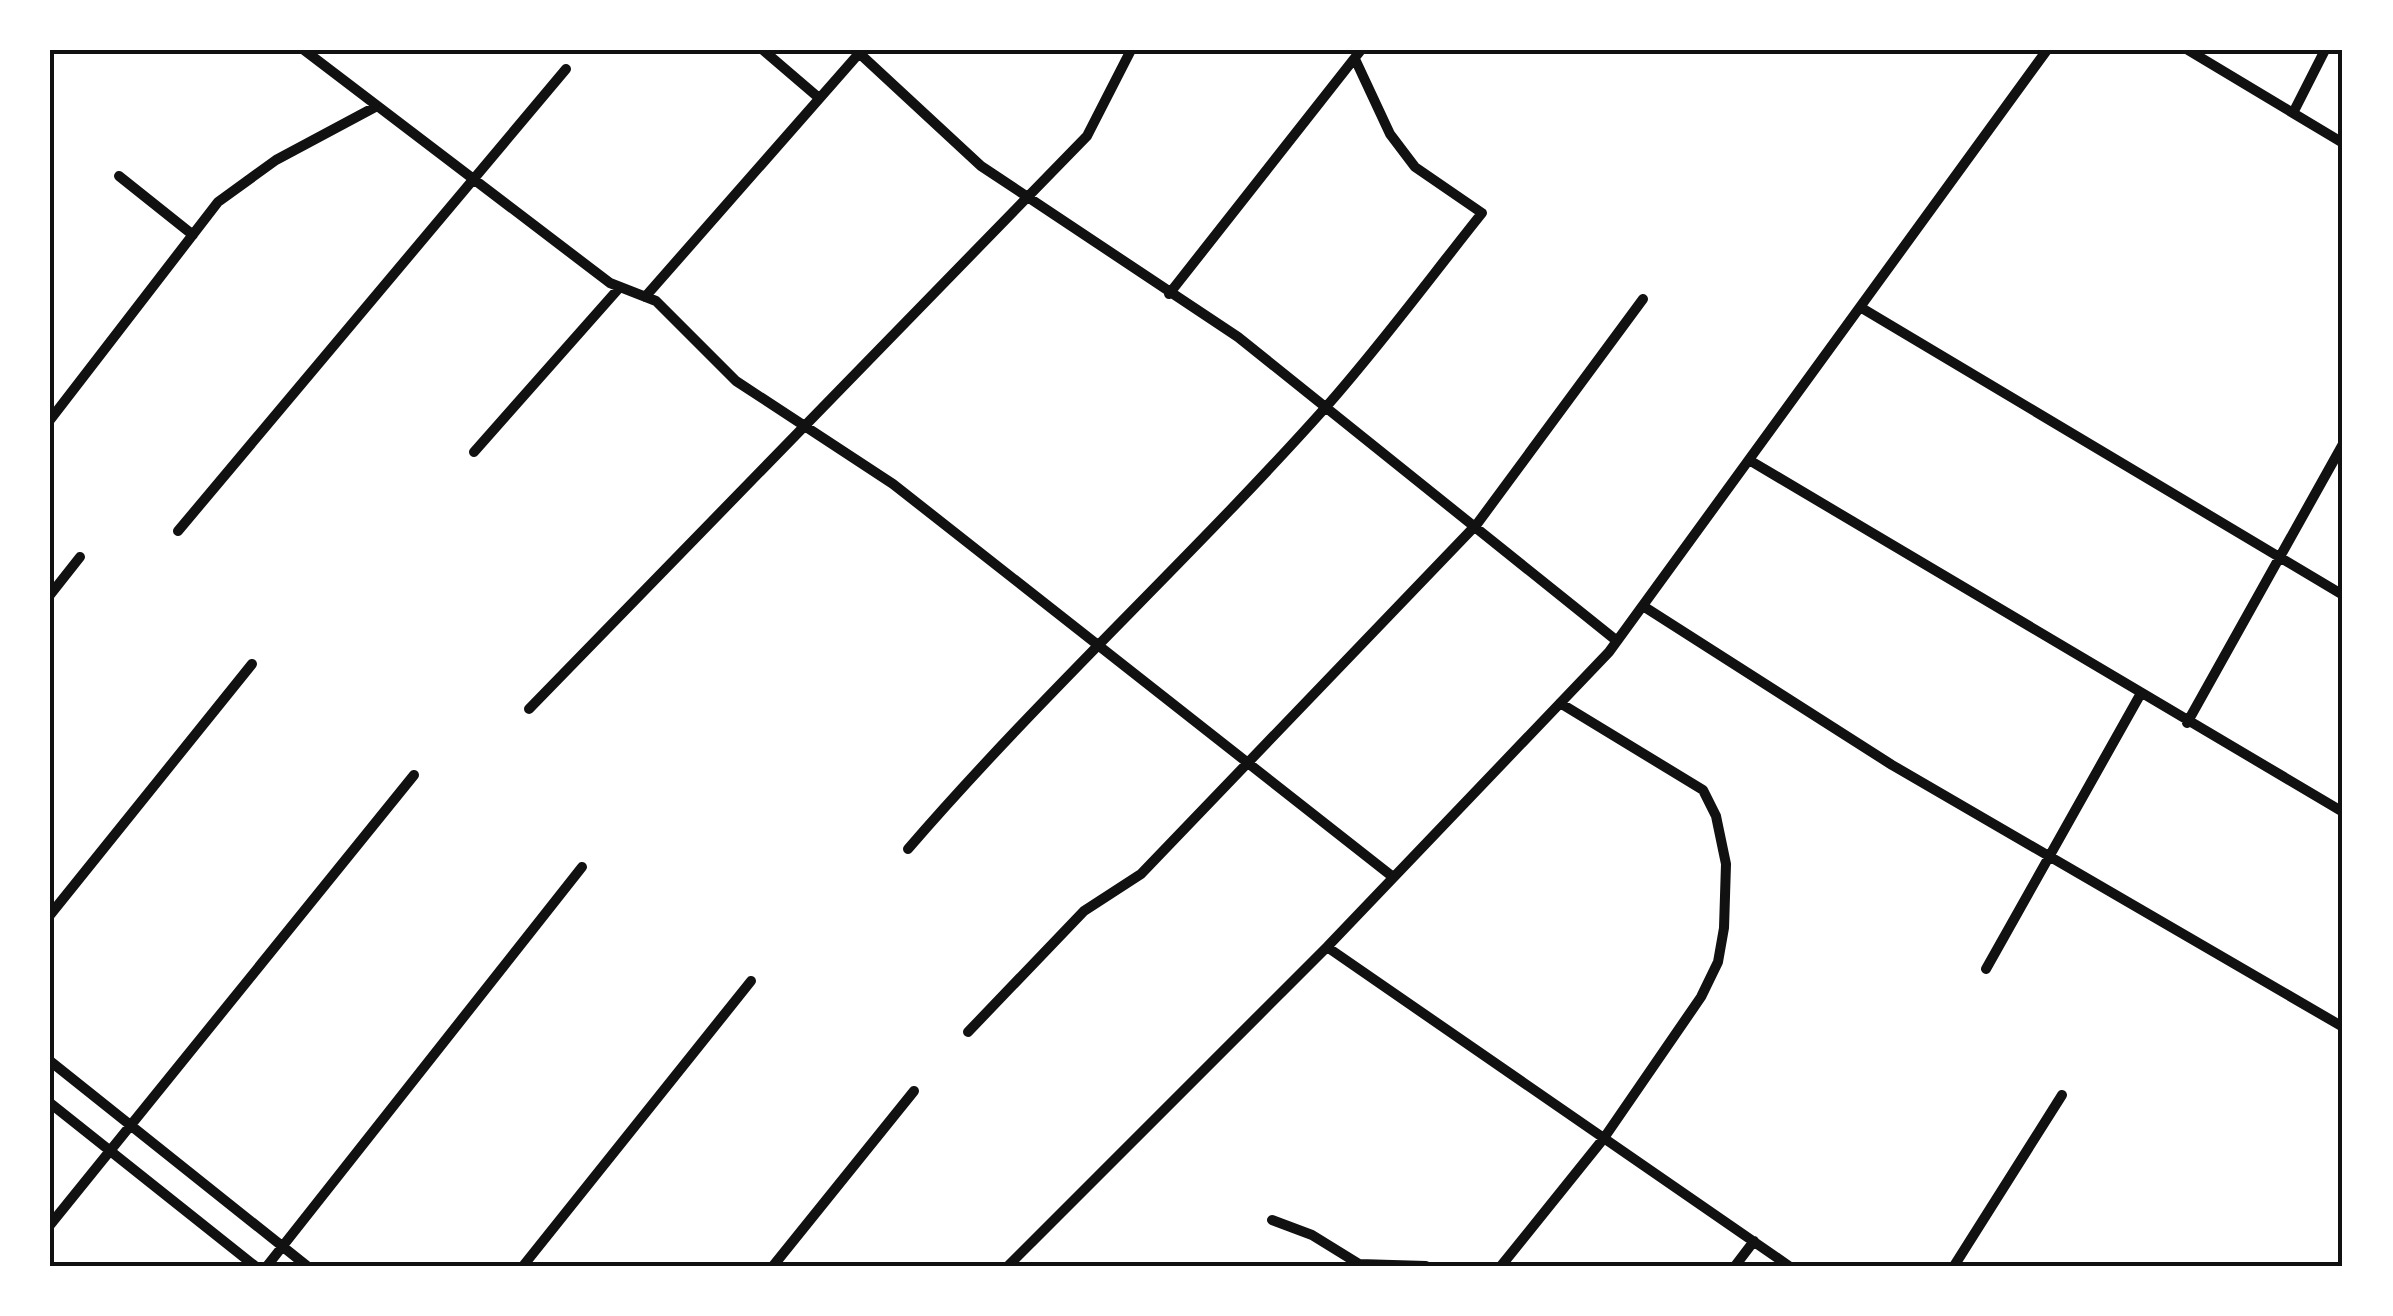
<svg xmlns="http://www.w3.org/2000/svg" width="2393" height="1316" font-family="Arial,sans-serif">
<rect width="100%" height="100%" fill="#fff"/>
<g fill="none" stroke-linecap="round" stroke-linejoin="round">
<path stroke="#111" stroke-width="10" d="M304,50l306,233 46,18 80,80 157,103 500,393
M763,50l56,48
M2188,50l155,93
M859,53l122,113 257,171 379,304
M2293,113l32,-63
M119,176l74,59
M1169,294l192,-244
M645,297l217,-247
M1860,307l483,288
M50,420l168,-218 58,-42 101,-54
M474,452l146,-165
M1749,460l594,352
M178,531l388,-462
M50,595l30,-38
M1643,606l249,159 451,262
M529,709l558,-573 44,-86
M2187,723l156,-279
M908,849c132,-153 282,-290 417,-441 55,-62 105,-130 157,-195l-67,-46 -25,-33 -35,-75
M50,915l202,-251
M1327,947l462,319
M1986,969l154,-274
M968,1032l116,-121 57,-37 336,-350 166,-225
M50,1061l257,205
M50,1103l205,163
M1272,1220l40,15 47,29 67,2
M50,1225l364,-450
M267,1266l315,-399
M523,1266l228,-285
M773,1266l141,-175
M1008,1266l319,-319 282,-295 438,-602
M1501,1266l103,-128 97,-141 17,-35 6,-34 2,-64 -10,-48 -13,-26 -143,-87
M1735,1266l19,-25
M1954,1266l108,-171"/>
</g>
<rect width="2393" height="1316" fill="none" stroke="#ffffff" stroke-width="105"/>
<rect x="52" y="52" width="2288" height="1212" fill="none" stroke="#111" stroke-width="4"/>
</svg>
